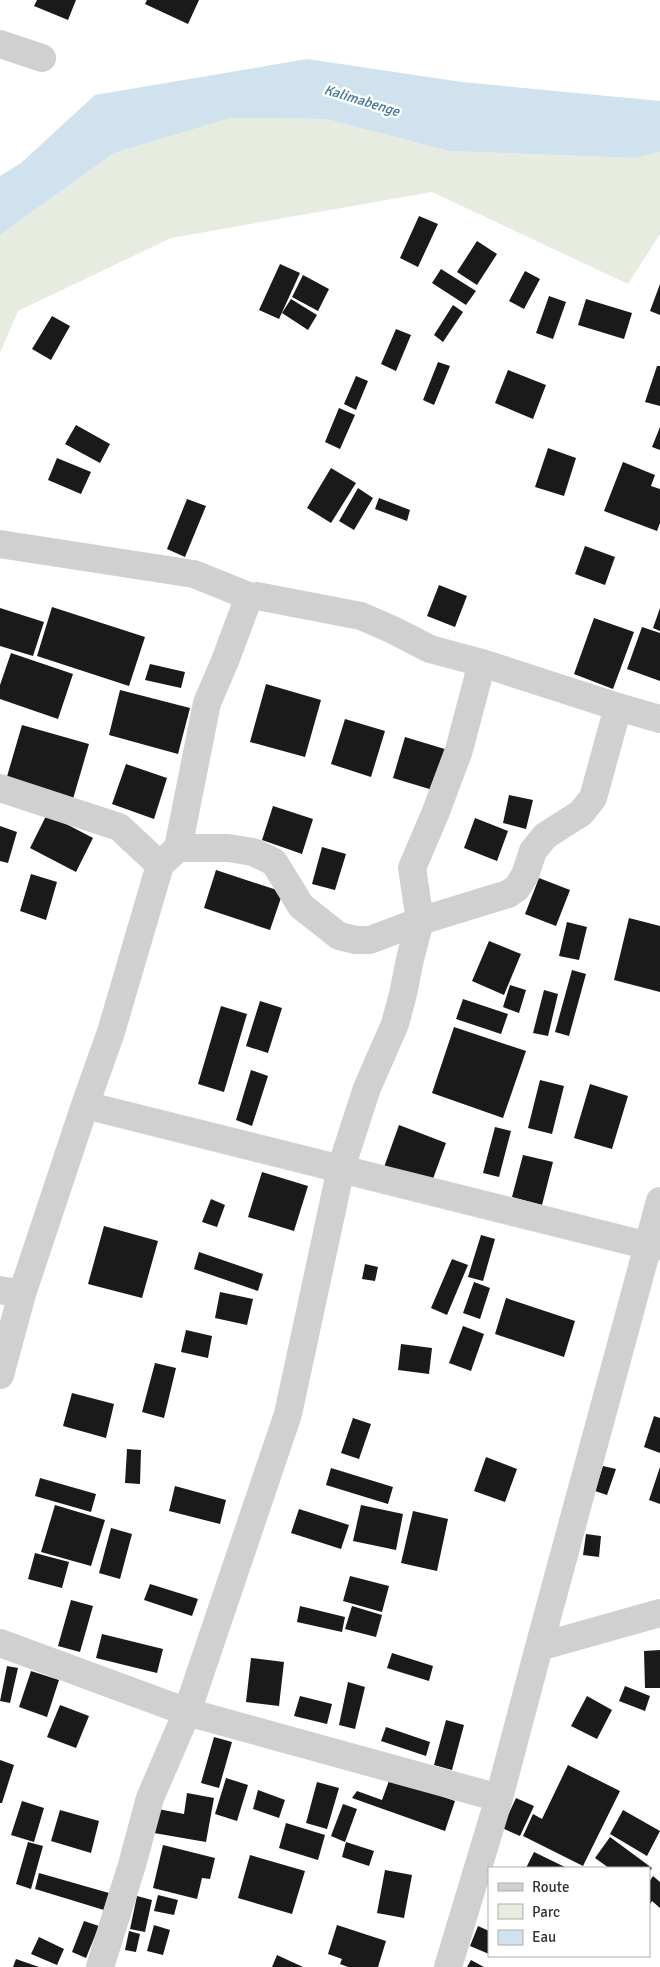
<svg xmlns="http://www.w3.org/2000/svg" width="660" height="1967" font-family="Signika,sans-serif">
<rect width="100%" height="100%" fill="#fff"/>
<path fill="#e6ecdf" d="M231,118l95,1 123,32 186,7 25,-6v82l-32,50 -196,-92 -261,46 -153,73 -18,42v-118l114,-82z"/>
<path fill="#cfe2ee" d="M307,59l155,23 198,19v51l-25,6 -186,-7 -123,-32 -95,-1 -117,35 -114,82v-59l21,-13 74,-68z"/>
<path fill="#1a1a1a" d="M37,0h39l-8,20 -34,-14z
M147,0h52l-11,24 -43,-20z
M419,216l19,8 -20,43 -18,-9z
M477,241l20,13 -20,31 -20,-13z
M280,264l20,9 -21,46 -20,-9z
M441,269l35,22 -10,14 -34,-22z
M525,271l15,8 -16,30 -15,-8z
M303,275l26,14 -11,22 -26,-14z
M660,284v31l-10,-4z
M549,296l17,6 -13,37 -17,-6z
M291,299l26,16 -9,15 -26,-17z
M586,299l46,14 -8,26 -46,-14z
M453,305l10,7 -20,30 -9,-7z
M52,316l18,10 -19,34 -19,-11z
M396,329l15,6 -15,36 -15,-7z
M438,362l12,4 -16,39 -11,-5z
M657,366h3v40l-15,-4z
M508,370l38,15 -13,34 -38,-16z
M356,376l12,5 -12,29 -12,-6z
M339,408l16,7 -15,34 -15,-7z
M76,425l34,19 -10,19 -35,-19z
M660,427v23l-8,-3z
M548,448l28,10 -12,38 -29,-9z
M57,458l34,14 -10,22 -33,-14z
M623,462l32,13 -4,11 9,3v34l-3,8 -53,-20z
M331,468l25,15 -25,40 -24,-15z
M358,488l15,10 -19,32 -15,-9z
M379,498l31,12 -3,11 -32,-12z
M187,499l19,7 -21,51 -18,-8z
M585,546l30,11 -10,28 -30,-11z
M439,585l28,11 -12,31 -28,-11z
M52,607l93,30 -16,49 -92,-30z
M0,608l44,14 -11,34 -33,-10z
M660,608v23l-7,-3z
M594,618l40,14 -21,57 -39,-15z
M642,627l18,6v48l-33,-12z
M11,653l62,21 -15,45 -58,-20v-14z
M150,664l35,8 -4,16 -36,-8z
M266,684l55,16 -16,57 -55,-15z
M120,690l70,18 -12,46 -69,-19z
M345,719l40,12 -14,46 -40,-13z
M22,725l67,19 -16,55 -67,-19z
M405,737l43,13 -12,41 -43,-13z
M126,764l41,14 -13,41 -42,-15z
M509,795l24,5 -7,29 -23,-6z
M273,806l40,13 -11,35 -40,-14z
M47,814l46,24 -17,34 -46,-24z
M475,818l33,13 -11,30 -33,-13z
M0,826l17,6 -9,31 -8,-2z
M322,847l24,7 -11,36 -23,-6z
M216,870l67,22 -13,38 -66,-22z
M31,874l26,8 -11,38 -26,-9z
M539,878l31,12 -14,36 -31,-12z
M629,918l31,8v66l-46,-12z
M567,922l20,5 -8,33 -20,-4z
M489,941l32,13 -17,41 -32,-14z
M572,970l14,4 -17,62 -14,-4z
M510,985l16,5 -7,23 -16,-6z
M544,990l14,4 -10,42 -15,-3z
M463,999l45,15 -7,20 -45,-15z
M260,1001l22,7 -14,45 -22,-7z
M221,1006l26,8 -23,78 -26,-8z
M454,1027l72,24 -23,67 -71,-25z
M251,1070l17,6 -16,50 -16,-6z
M540,1080l24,6 -12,48 -24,-6z
M590,1084l38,12 -16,53 -38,-11z
M399,1125l47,18 -16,44 -47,-17z
M495,1127l16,4 -12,46 -16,-4z
M523,1155l30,7 -11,43 -30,-8z
M262,1172l46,14 -14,45 -46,-14z
M211,1199l14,6 -8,22 -15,-5z
M104,1226l54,15 -16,57 -54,-14z
M481,1235l14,4 -12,42 -15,-4z
M199,1252l64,22 -5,17 -64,-22z
M452,1259l16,6 -21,50 -16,-7z
M365,1264l13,3 -3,14 -13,-2z
M474,1282l16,6 -10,31 -17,-6z
M220,1292l33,7 -6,26 -32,-7z
M506,1298l69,23 -11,36 -69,-23z
M463,1326l21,8 -13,37 -22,-8z
M186,1330l26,6 -4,22 -27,-6z
M401,1344l31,4 -3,26 -31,-4z
M155,1363l21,5 -12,50 -22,-6z
M72,1393l42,11 -8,34 -43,-12z
M654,1416l6,2v35l-16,-6z
M353,1418l18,6 -12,35 -18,-6z
M127,1449l14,1 -1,34 -15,-1z
M486,1457l31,12 -12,33 -31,-11z
M603,1466l13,3 -9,26 -12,-4z
M660,1467v37l-11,-4z
M331,1468l62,19 -5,17 -62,-19z
M40,1478l56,16 -5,18 -56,-16z
M175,1486l51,14 -6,24 -51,-13z
M55,1505l50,15 -14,46 -50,-14z
M361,1505l42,9 -7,36 -43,-9z
M299,1509l50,16 -8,24 -50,-16z
M413,1511l35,8 -11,52 -36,-8z
M111,1528l21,6 -12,45 -21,-6z
M586,1534l15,2 -2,21 -16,-2z
M35,1553l34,9 -7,26 -34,-9z
M350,1576l39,10 -7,26 -39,-11z
M150,1584l48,15 -6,17 -48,-16z
M71,1600l22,6 -13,46 -22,-6z
M300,1606l45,11 -3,15 -45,-10z
M352,1606l30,9 -6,22 -31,-8z
M102,1634l61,15 -6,24 -61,-15z
M660,1650v38h-15l-1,-37z
M392,1653l41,13 -4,15 -42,-13z
M251,1658l33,4 -5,44 -33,-4z
M7,1666l11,2 -8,35 -10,-2z
M31,1671l28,9 -12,37 -28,-10z
M348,1682l17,5 -10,42 -16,-4z
M625,1686l25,10 -5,15 -26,-10z
M300,1696l32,8 -5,20 -33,-8z
M587,1696l25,14 -15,29 -26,-13z
M60,1705l29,11 -13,32 -29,-11z
M446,1720l18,5 -12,45 -18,-5z
M386,1727l44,15 -4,14 -45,-15z
M214,1737l18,5 -13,46 -18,-5z
M0,1760l14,5 -12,38h-2z
M568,1765l52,26 -37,75 -60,-30 10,-22 9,5z
M226,1778l22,7 -11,36 -22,-7z
M390,1778l65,23 -10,30 -93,-33 5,-7 25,9z
M317,1782l22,6 -12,41 -21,-6z
M258,1790l27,10 -6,18 -26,-9z
M187,1793l27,5 -8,44 -52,-9 4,-24 26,5z
M516,1798l18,8 -14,30 -18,-8z
M22,1801l22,7 -10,34 -23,-7z
M343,1804l14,5 -12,33 -14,-6z
M60,1810l39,11 -8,32 -40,-12z
M623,1810l37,21 -13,25 -37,-22z
M286,1823l39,12 -7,25 -39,-12z
M610,1837l42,31 -3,4v-4h-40l-14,-10z
M28,1842l15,4 -12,43 -15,-5z
M346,1842l28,9 -5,15 -27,-9z
M163,1845l52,13 -5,21 -8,-1 -5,21 -44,-11z
M534,1852l33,16h-41z
M250,1855l55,16 -13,43 -54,-16z
M385,1870l27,5 -8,43 -27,-5z
M39,1873l70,20 -5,17 -69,-21z
M653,1876l7,6v26l-8,-7 -3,5v-24z
M158,1895l20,5 -4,15 -20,-4z
M137,1896l15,4 -7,32 -15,-3z
M84,1921l15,5 -13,32 -14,-6z
M154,1925l16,5 -7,25 -16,-4z
M337,1925l49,16 -8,26h-30l-8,-3 2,-5 -14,-5z
M478,1926l11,5v23l-19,-8z
M129,1931l11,3 -4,18 -11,-2z
M39,1937l25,12 -7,16 -26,-11z
M277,1955l26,12h-31z
M16,1959l23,8h-26z
M471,1960l13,7h-17z"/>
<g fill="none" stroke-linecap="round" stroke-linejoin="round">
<path stroke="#d0d0d0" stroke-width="28" d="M0,44l42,14
M0,544l194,30 57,23 6,-1 104,20 32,14 37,19 52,14 136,44 42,12
M0,788l119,39 41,38 -49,167 -26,73 -63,189
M178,848h50l25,4 21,10 27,44 38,30 17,4h14l50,-19 88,-27 9,-6 8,-13 8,-24 12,-15 36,-23 12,-15 25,-91
M165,860l13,-12 29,-145 18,-42 22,-59 4,-5
M85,1105l564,141h11
M0,1290l22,4 -22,81
M0,1643l187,69 101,-298 53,-246 26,-80 28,-64 8,-30 7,-35 10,-38 -8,-53 23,-54 24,-64 23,-87
M539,1647l121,-446
M100,1967l32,-102 18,-67 37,-86 312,86
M448,1967l51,-169 40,-151 121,-34"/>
</g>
<g text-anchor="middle" stroke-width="5" stroke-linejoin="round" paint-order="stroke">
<g font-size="14" font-style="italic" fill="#3f7597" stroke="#fff">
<text transform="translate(362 100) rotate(17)" y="5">Kalimabenge</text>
</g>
</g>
<rect x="488" y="1867" width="162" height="90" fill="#ffffff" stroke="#adadad"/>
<rect x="498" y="1883" width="25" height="8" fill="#d0d0d0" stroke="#adadad"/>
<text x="532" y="1892" font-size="15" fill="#333333">Route</text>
<rect x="498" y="1904" width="25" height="15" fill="#e6ecdf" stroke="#adadad"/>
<text x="532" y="1917" font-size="15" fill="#333333">Parc</text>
<rect x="498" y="1930" width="25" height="15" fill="#cfe2ee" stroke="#adadad"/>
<text x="532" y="1942" font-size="15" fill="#333333">Eau</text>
</svg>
